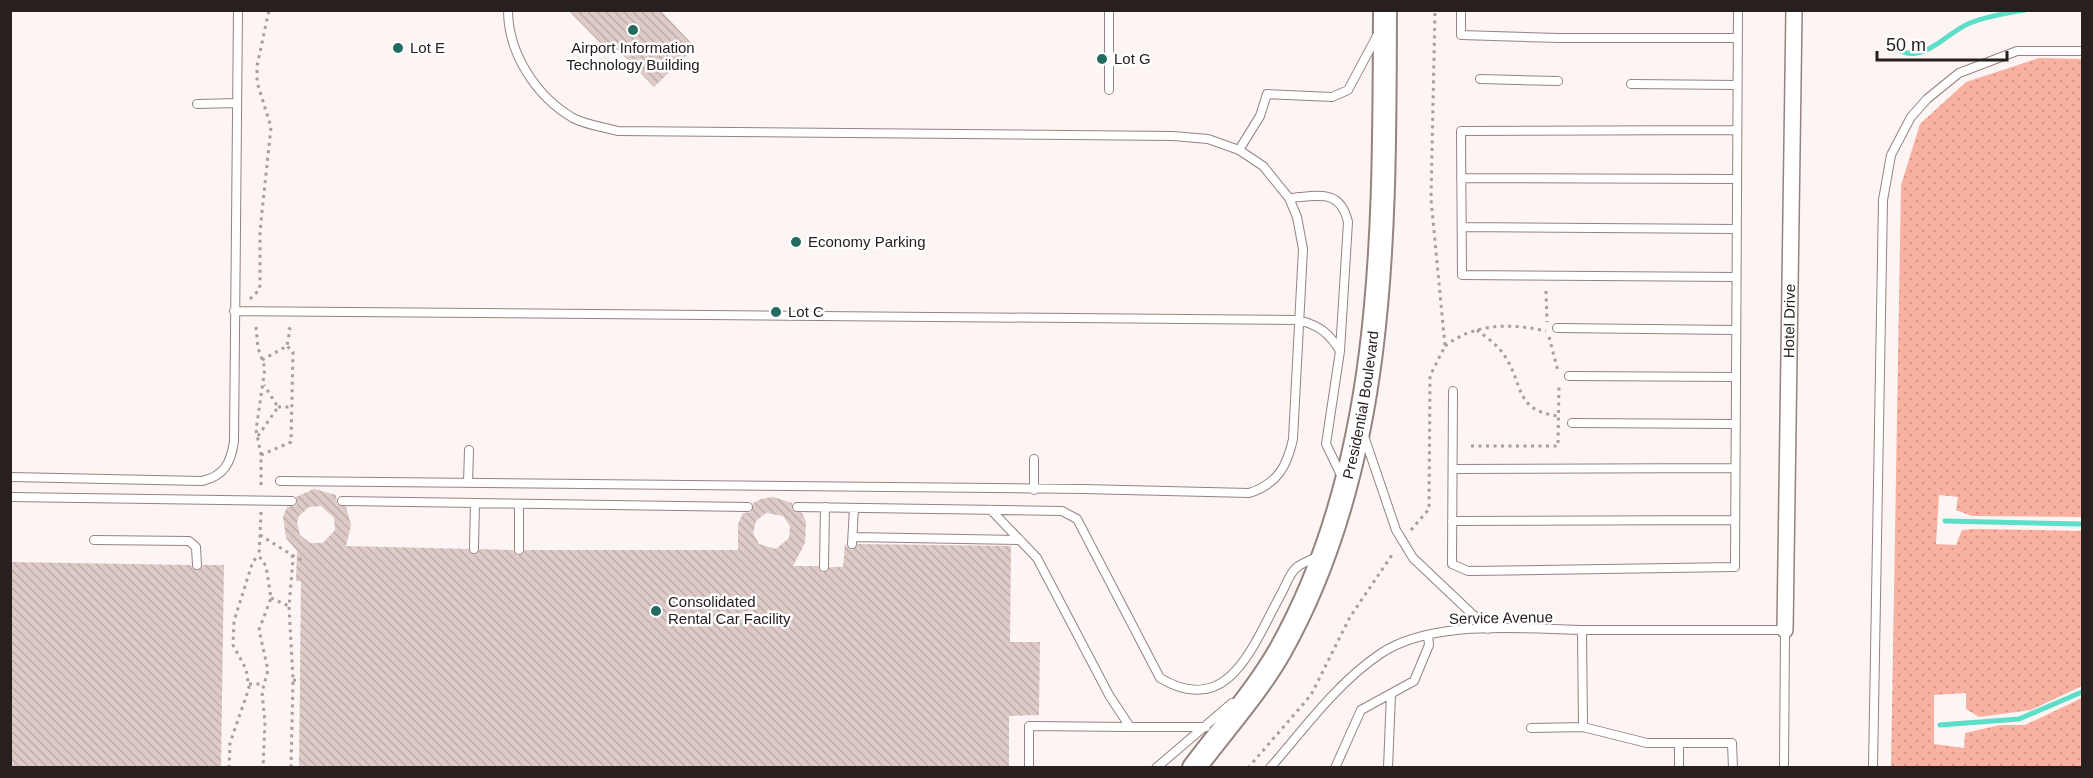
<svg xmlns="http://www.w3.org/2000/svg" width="2093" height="778" font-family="Arial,sans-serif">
<defs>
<pattern id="grass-dots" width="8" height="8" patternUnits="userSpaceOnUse" patternTransform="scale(1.5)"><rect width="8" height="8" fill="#f9b1a1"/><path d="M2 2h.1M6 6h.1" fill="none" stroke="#d5988a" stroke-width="1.8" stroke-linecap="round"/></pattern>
<pattern id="building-back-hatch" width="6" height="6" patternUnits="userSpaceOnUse" patternTransform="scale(1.5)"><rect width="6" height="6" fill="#decac6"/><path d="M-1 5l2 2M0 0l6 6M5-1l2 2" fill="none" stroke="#beadaa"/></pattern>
</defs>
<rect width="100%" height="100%" fill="#fdf5f3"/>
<path fill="url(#grass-dots)" d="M2039,58l43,1v458l-110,-1 -16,-6 2,-13 -19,-2 -3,49 20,1 6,-15 12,-1 108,2v155l-51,24 -52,7 -13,-8v-16l-32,2v49l30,4 1,-15 35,-8h25l57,-27v69h-191l10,-582 19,-61 46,-42z"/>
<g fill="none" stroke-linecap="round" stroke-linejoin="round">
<path stroke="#5cdec9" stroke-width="5" d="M1896,48c26,19 49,-15 74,-25 17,-7 37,-10 55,-13
M1945,521l137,3
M1940,725l79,-6 63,-27"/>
</g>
<path fill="url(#building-back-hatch)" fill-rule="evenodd" d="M568,10h92l35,37 -41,40 -37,-38 -5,6z
M314,489l22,6 1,9 9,3 5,18 -5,21 122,3 6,6 6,-6 33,1 5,6 7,-6h213v-26l5,-11 8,-1 2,-9 8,-4 12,-2 19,6v7l10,3 4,9 -1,21 -12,23h25l5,7 7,-6h13l2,-23 7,6 6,-6 153,2 -1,96h30l-1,73 -30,1v52h-710l2,-187h-5l1,-30 -11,-13 -3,-21 4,-10 10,-2 -1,-8zM321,506l13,12 1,12 -12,13h-13l-10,-8 -3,-12 2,-7 10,-9zM766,513l17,3 7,10 -1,12 -13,11 -17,-5 -6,-11 3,-12z
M10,562l181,3 6,6 6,-6h21l-3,203h-211z"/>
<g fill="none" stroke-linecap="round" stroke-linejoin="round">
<g stroke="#95837f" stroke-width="10">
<path id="lane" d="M1461,10v25l98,3h178
M1480,79l78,2
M1631,84l106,1
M1109,90v-80
M197,104l40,-1
M1239,150l21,-34 7,-22 65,3 16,-7 30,-56
M1461,178l276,1
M1289,198c29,-2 51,-10 59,24l-8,129 -14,93 15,31
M1462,227l274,2
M1736,277l-274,-2 -1,-144 276,-1
M234,311l1065,9c21,6 30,13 41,31
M1557,328l179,2
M1569,376l167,1
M1453,391l-1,173 16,7 267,-4 3,-557
M1572,423l163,1
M1364,436l32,94 17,28 75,71
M1453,469l282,-1
M10,477l192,4c22,-5 29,-18 32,-40l4,-431
M280,481l803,8 166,4c28,-9 38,-26 44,-54l10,-190 -6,-32 -8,-19 -26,-32 -24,-16 -31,-11 -35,-3 -555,-5c-14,-4 -32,-6 -45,-13 -36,-21 -65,-64 -65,-108
M468,483l1,-33
M1034,490v-31
M10,497l282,4
M342,501l406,6
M797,507l265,4 15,8 83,159c69,41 93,-33 120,-82 5,-8 9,-22 16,-28 6,-5 14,-8 21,-11
M991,510l46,48 72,137 21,32h76
M1452,521l283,-1
M853,537l167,3
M94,540l95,1 7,6 1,18
M852,544l2,-36
M474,549l1,-46
M519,550v-46
M824,567l1,-60
M1582,630l1,97
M1531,728l52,-1 64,16h85l1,25
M1029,768v-42l101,1
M1156,768l76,-65
M1270,768c34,-39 67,-85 110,-114 55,-37 150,-24 214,-24 63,0 127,0 191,0l-1,138
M1335,768l26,-58 53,-29 15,-36 -1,-10
M1388,768l3,-74
M1679,768v-24
M1873,768l10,-568 8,-45 20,-38 16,-18 32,-26 58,-22h65"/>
</g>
<g stroke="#95837f" stroke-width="18">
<g id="street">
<path id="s1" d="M1785,630l9,-620"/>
</g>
</g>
<g stroke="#95837f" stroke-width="26">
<g id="secondary">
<path id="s2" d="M1194,768c29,-39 62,-75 86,-117 108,-192 104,-427 105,-641"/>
</g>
</g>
<path stroke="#a79f9e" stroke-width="3" stroke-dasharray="3 4.5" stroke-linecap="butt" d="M1546,291l1,31
M250,299l9,-9 1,-5v-54l11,-104 -14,-45v-16l12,-56
M256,327l2,21 7,20 -9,62 5,25v33
M1477,330c9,7 21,15 27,25 20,28 9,56 55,61
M1549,337l9,34
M1445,346c30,-23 65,-23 101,-15
M262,360l25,-14 3,-17 -4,-4
M278,407h13
M258,436l20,-29 -14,-22
M1471,446h87l1,-62
M261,455l30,-13 2,-90 -6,-6
M261,512l-2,44 7,10 5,32 -12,32 9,40 -6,22 3,30 -2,46
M1411,530l18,-21 1,-133 15,-30 -14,-147 4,-189
M260,535l32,20 1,5 -4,46 4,74 -2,88
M292,555l9,5
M271,598l18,8
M293,680l7,1
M249,684h15
M229,768l1,-25 19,-55 -3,-19 -13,-24 1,-24 19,-60 6,-5
M1248,768l63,-73 39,-78 44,-65"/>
<use href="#lane" stroke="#fff" stroke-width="8"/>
<use href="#street" stroke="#fff" stroke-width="15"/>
<use href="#secondary" stroke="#fff" stroke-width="22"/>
</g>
<g fill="#236a5f" stroke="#fff" stroke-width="2">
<circle cx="633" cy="30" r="6"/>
<circle cx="398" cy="48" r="6"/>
<circle cx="1102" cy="59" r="6"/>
<circle cx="796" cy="242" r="6"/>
<circle cx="776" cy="312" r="6"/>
<circle cx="656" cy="611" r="6"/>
</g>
<g text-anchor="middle" stroke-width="5" stroke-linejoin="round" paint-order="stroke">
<g font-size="15" fill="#28201f" stroke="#fff" text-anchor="start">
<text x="410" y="53">Lot E</text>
<text x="633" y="53" text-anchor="middle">Airport Information<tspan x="633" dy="17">Technology Building</tspan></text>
<text x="1114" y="64">Lot G</text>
<text x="808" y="247">Economy Parking</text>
<text x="788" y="317">Lot C</text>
<text x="668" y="607">Consolidated<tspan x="668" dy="17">Rental Car Facility</tspan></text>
</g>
<g font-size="15" fill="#28201f" stroke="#fff">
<text dy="5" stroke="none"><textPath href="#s1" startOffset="309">Hotel Drive</textPath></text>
<text dy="5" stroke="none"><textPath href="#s2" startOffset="406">Presidential Boulevard</textPath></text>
<text transform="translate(1501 618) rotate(-1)" y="5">Service Avenue</text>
</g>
</g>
<rect width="2093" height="778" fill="none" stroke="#28201f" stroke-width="24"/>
<path d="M1877 51v9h130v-9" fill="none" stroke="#28201f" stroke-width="3"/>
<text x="1886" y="51" font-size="18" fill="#28201f" stroke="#ffffff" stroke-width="4.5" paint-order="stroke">50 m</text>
</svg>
